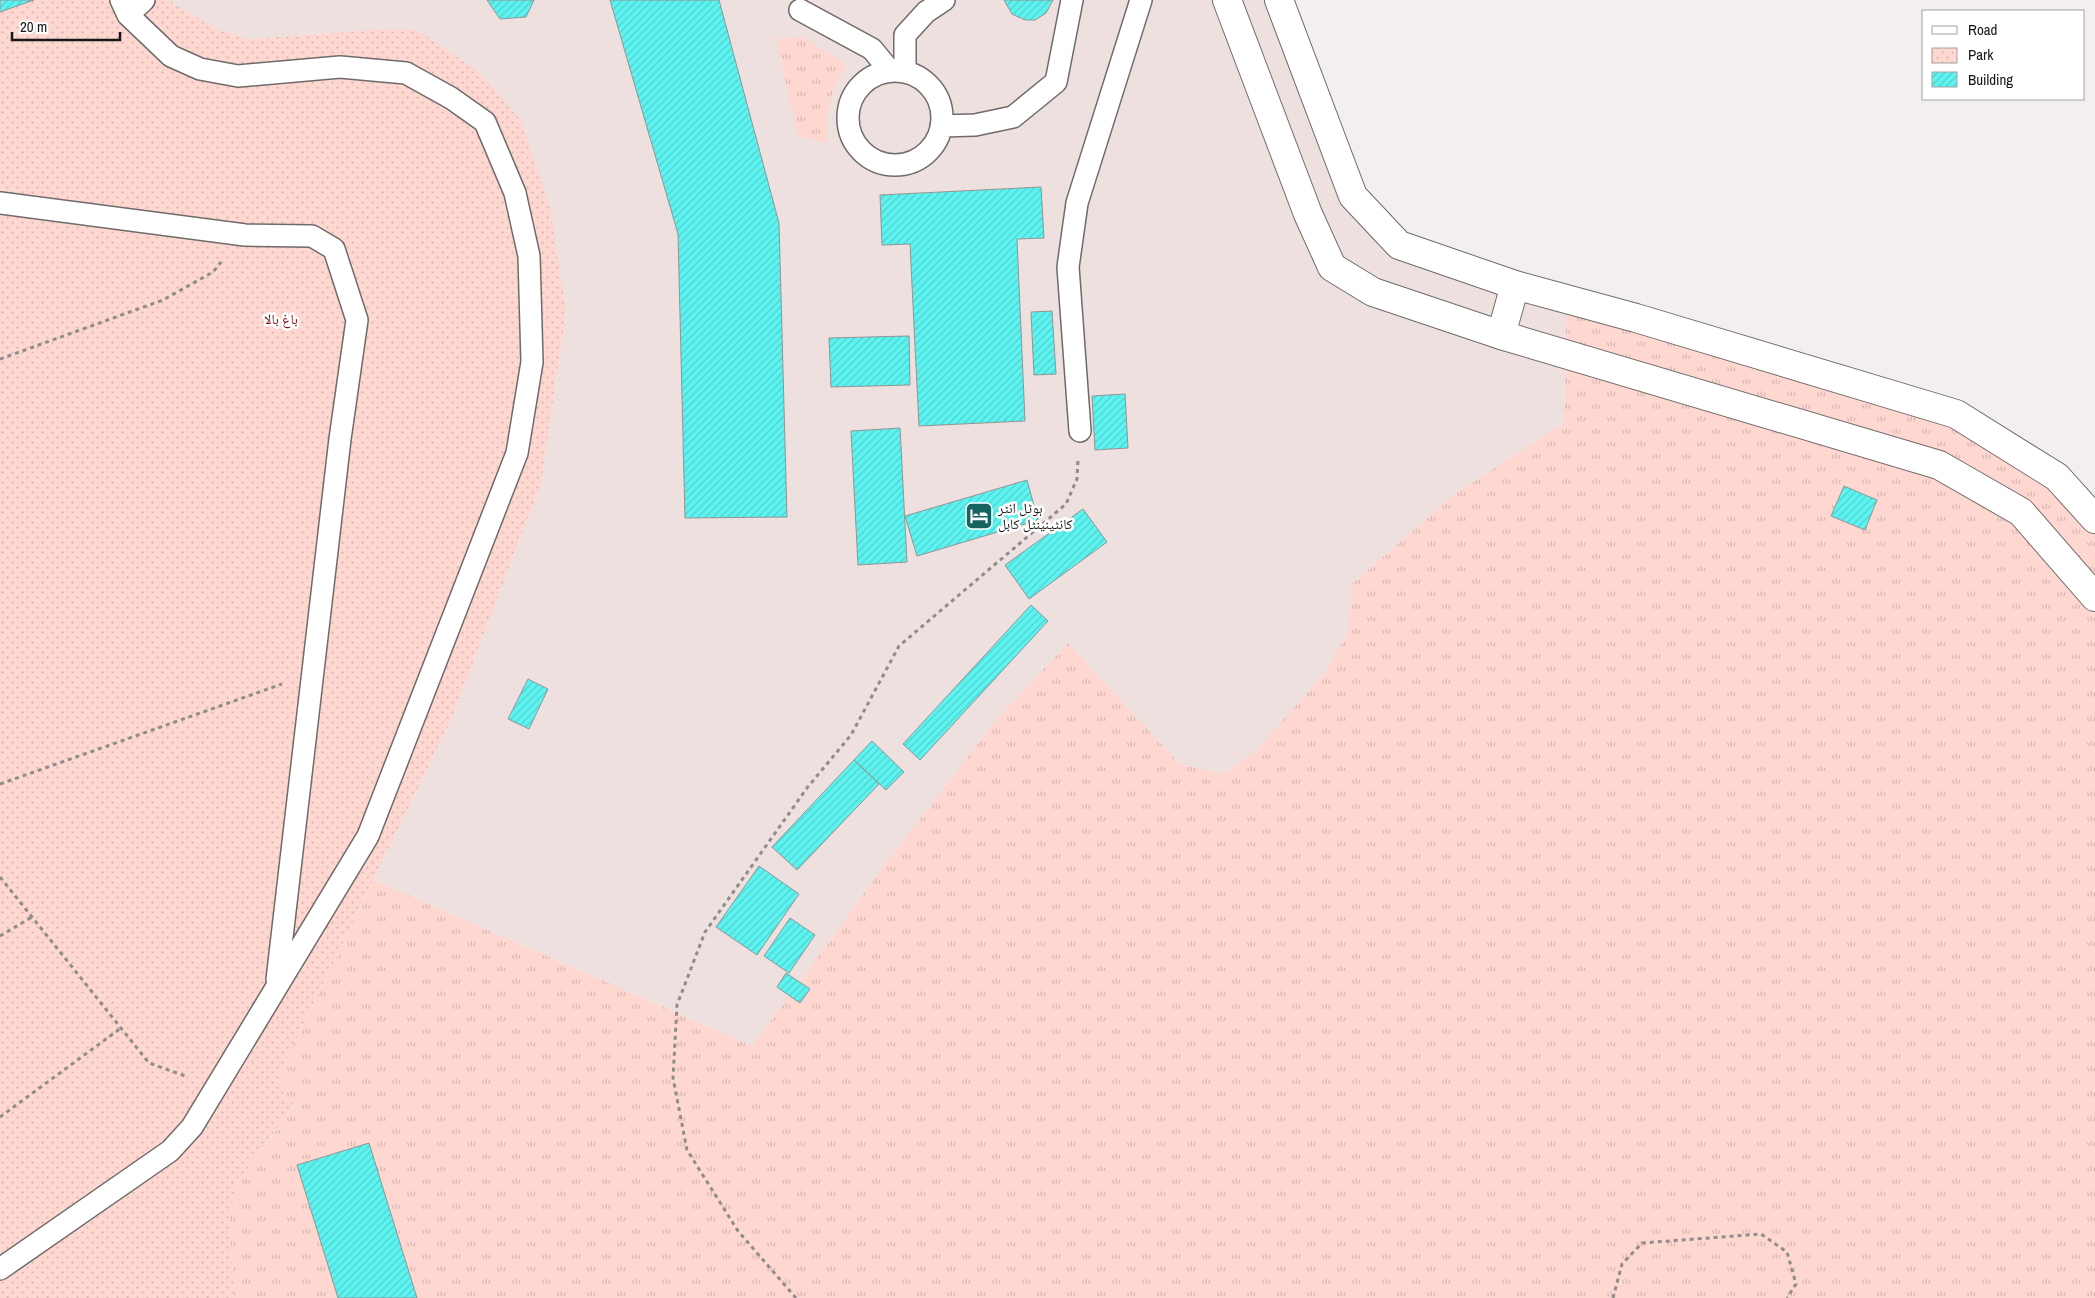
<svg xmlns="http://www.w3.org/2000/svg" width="2095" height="1298" font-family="'Archivo Narrow','Noto Naskh Arabic',sans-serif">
<defs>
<pattern id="grass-tufts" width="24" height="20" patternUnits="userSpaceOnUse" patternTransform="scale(1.25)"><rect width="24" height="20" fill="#fed7d1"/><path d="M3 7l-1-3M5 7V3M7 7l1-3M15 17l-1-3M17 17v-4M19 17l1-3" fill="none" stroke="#d9b8b3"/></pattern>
<pattern id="park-dots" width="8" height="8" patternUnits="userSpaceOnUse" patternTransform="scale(1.25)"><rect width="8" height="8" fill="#fed7d1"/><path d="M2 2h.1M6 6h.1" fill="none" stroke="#d9b8b3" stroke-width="1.8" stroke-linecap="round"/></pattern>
<pattern id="building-hatch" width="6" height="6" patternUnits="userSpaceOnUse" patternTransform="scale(1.25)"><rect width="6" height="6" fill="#5df3f0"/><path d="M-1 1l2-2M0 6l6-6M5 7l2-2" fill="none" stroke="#50d0cd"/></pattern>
</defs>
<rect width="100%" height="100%" fill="#f3efee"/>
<path fill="#ede0de" d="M171,0h1108l74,196 46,49 167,53 -2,125 -108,70 -104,91 -4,49 -24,40 -66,76 -34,24 -43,-8 -113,-122 -72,77 -106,138 -138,188 -378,-166 77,-160 90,-236 25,-172 -178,-283 -139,10 -30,-9 -46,-26z"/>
<path fill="url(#grass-tufts)" d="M802,37l45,27c-17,28 -23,46 -19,79l-30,-6 -22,-98z
M1566,298l390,116 139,105v779h-1861l-5,-82 9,-34 57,-77 -11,-7 -4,-25 94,-193 378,166 138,-188 106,-138 72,-77 113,122 43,8 34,-24 66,-76 24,-40 4,-49 104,-91 108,-70z"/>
<path fill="url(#park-dots)" d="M0,0h171l3,4 45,26 30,9 139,-10h27l63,42 43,49 29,88 16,104 -25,172 -90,236 -171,353 4,24 11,7 -57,78 -9,34 5,82h-234z"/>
<path fill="url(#building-hatch)" stroke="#919595" d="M0,0h34l-34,12z
M487,0h47l-8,17 -26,2z
M610,0h109l60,223 8,294 -102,1 -7,-284z
M1004,0h49l-7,13 -11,7h-10l-13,-6z
M1041,187l3,51 -27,1 8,182 -106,5 -9,-182 -28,1 -2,-50z
M1052,311l4,63 -22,1 -3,-63z
M909,336l1,49 -79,2 -2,-49z
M1125,394l3,54 -33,2 -3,-54z
M900,428l7,134 -49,3 -7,-134z
M1027,480l11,40 -121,36 -12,-40z
M1844,486l33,14 -12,30 -34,-14z
M1083,509l24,33 -78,57 -24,-34z
M1031,605l17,16 -128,139 -17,-16z
M528,679l20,10 -19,40 -21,-10z
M872,741l32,31 -18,18 -32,-30z
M854,760l25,24 -82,86 -25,-23z
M759,866l40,28 -42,61 -41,-28z
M790,918l25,17 -26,38 -25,-17z
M786,973l24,16 -10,14 -23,-16z
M369,1143l48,155h-79l-41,-133z"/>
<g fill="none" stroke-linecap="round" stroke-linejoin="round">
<g stroke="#6f6b6a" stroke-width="24">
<path id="service" d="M800,10l72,39 18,22
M128,15l16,-15
M848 118a47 47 0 1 1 94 0a47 47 0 1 1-94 0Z
M905,71v-36l21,-23 18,-12
M941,126l34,-1 38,-8 43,-35 16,-82
M0,203l245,32 67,1 22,13 23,71 -17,119 -63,541
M1080,431l-12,-164 9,-64 64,-203
M0,1269l170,-118 22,-24 176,-291 149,-383 15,-91 -3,-106 -14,-63 -30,-71 -34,-24 -45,-25 -66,-6 -102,9 -38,-7 -29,-13 -43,-41 -7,-15"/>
</g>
<g stroke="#6f6b6a" stroke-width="30">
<path id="minor" d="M1227,0l81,214 24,53 41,25 128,43 438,130 82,47 74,85
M1279,0l74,196 46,49 116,40 121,33 320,96 101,63 38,42
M1501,335l14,-50"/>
</g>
<path stroke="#8f8c8b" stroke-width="3" stroke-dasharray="4 4" stroke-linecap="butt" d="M0,359l163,-59 50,-28 8,-10
M0,784l282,-100
M0,877l149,186 39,14
M0,936l32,-19
M0,1117l121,-89
M796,1298l-58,-67 -51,-81 -14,-72 4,-73 28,-73 102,-144 44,-53 48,-89 167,-142 11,-25 1,-20
M1613,1298l9,-34 20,-21 119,-9 26,18 9,32 -9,14"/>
<use href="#service" stroke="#fff" stroke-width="21"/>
<use href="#minor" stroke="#fff" stroke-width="28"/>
</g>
<defs>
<g id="hotel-square" transform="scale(1.4375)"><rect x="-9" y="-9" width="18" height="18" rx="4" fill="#156462" stroke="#fff"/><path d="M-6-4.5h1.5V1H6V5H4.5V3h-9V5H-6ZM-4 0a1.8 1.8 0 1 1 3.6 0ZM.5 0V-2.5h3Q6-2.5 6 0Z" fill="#fff"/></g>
</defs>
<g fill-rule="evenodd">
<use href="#hotel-square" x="979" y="516"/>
</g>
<g text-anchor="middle" stroke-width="5" stroke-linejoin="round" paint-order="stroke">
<g font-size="14" fill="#830108" stroke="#fff">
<text x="281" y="324">باغ بالا</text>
</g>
<g font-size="14" fill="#181717" stroke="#fff" text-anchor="start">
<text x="998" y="513">ہوٹل انٹر<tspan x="998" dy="16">کانٹینینٹل کابل</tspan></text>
</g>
</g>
<rect x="1922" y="10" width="162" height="90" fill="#ffffff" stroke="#a3a2a2"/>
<rect x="1932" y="26" width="25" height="8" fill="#ffffff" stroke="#a3a2a2"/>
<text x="1968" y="35" font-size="15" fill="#181717">Road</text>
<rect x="1932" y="48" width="25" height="15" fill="url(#park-dots)" stroke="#a3a2a2"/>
<text x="1968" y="60" font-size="15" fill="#181717">Park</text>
<rect x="1932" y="72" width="25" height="15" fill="url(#building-hatch)" stroke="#a3a2a2"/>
<text x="1968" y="85" font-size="15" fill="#181717">Building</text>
<path d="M12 32v8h108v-8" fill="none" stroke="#181717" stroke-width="2.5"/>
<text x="20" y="32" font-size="15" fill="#181717" stroke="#ffffff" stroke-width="4" paint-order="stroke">20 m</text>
</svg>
